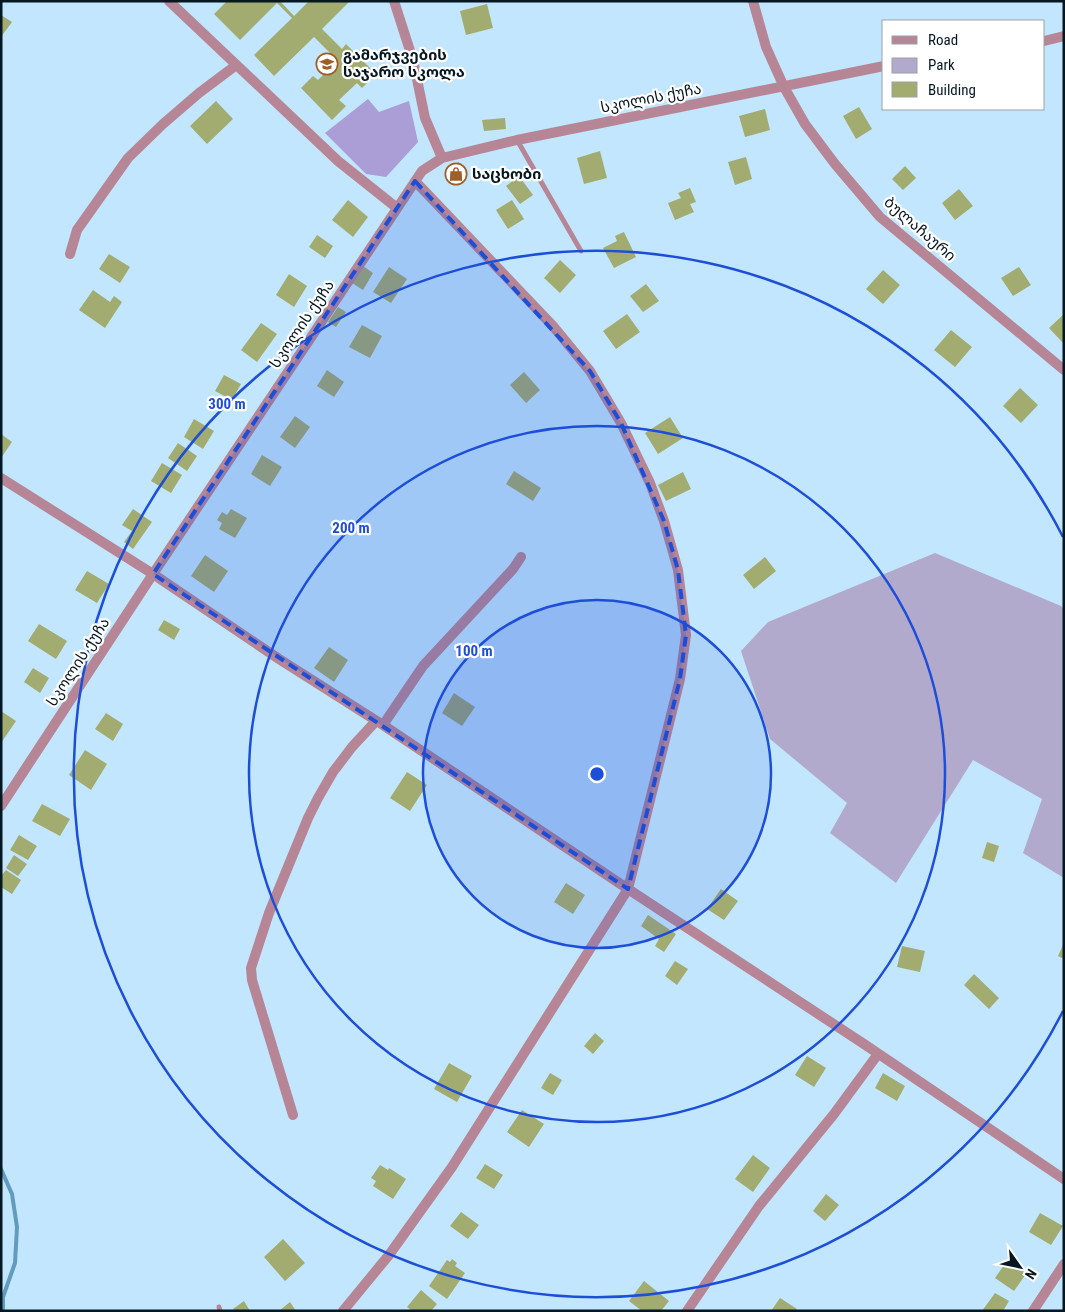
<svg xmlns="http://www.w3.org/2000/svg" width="1065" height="1312" font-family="'Roboto Condensed','Noto Sans Georgian',sans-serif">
<rect width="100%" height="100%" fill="#c1e6fe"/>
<path fill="#b2aacc" d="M935,553l126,53 3,4v268l-41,-25 19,-54 -69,-39 -77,123 -66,-50 17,-30 -77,-64 -29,-88 27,-29z"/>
<path fill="#ab9dd5" d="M368,99l11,13 30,-11 9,41 -32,35 -20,-3 -41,-41z"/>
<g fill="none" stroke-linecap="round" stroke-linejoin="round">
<path stroke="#619cbf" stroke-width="4" d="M1,1169l11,25 5,33 -2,36 -12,34v14"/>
</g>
<path fill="#a2ac71" d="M227,1h53l14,15 15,-15h41l-28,28 20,20 4,-5 30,30 -14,14 -5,-5 -18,17 7,6 -14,14 -31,-32 12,-12 5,4 19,-19 -4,-5 -19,-19 -40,39 -20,-21 38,-37 -15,-15 -37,37 -26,-26z
M487,4l6,24 -27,7 -6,-24z
M1,15l11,7 -11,15z
M216,101l17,18 -26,25 -17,-18z
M859,107l13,22 -16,10 -13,-23z
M765,109l5,21 -25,7 -6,-21z
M505,118l1,11 -22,2 -2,-11z
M600,151l7,27 -23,6 -7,-26z
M746,157l6,22 -17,6 -7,-23z
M459,162l8,16 -14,7 -8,-15z
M905,166l11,12 -13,12 -11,-11z
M519,176l14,19 -13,9 -14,-18z
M690,188l6,14 -6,2 4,8 -19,8 -7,-17 13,-5 -3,-5z
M959,189l14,17 -18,14 -13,-17z
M348,200l20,17 -15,20 -21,-17z
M512,200l12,19 -16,10 -12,-19z
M624,232l12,25 -22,11 -11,-20 14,-7 -2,-5z
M317,235l16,11 -8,12 -16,-11z
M109,254l21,13 -10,16 -21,-14z
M560,260l16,15 -16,18 -16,-15z
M363,266l10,7 -10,17 -11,-7z
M389,267l18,12 -16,24 -18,-11z
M1019,267l12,18 -18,11 -12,-18z
M883,270l17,15 -17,19 -17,-15z
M289,274l18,12 -13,21 -18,-12z
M646,284l13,17 -16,11 -13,-16z
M93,290l17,12 4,-6 8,6 -17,26 -26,-18z
M338,307l8,5 -10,15 -8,-5z
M627,314l13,18 -24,17 -13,-18z
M1064,314v30l-15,-16z
M261,323l16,11 -20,28 -16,-12z
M362,325l20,11 -12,22 -21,-11z
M951,330l21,17 -17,20 -21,-17z
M327,370l17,12 -10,15 -17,-11z
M524,372l16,18 -14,13 -16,-18z
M224,375l17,9 -9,16 -17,-9z
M1020,388l18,17 -17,18 -18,-17z
M295,416l15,11 -15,21 -15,-11z
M670,417l13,21 -25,16 -13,-21z
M194,419l20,12 -11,18 -19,-12z
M1,434l11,8 -11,16z
M178,443l19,13 -10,15 -19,-13z
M262,455l20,12 -12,19 -19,-12z
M162,463l20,12 -11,18 -20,-12z
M514,471l27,17 -8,13 -27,-17z
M683,472l8,17 -25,12 -8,-16z
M133,509l19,13 -19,27 -9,-7 8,-11 -10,-6z
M231,509l16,9 -12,20 -16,-9 3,-6 -5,-3 5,-8 5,3z
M205,555l23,16 -14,21 -23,-16z
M765,557l11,14 -22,18 -11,-14z
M87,571l22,13 -12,19 -22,-13z
M164,620l16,9 -6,11 -16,-10z
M39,624l28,17 -11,18 -28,-18z
M329,647l19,13 -14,22 -20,-14z
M33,668l16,10 -9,15 -16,-11z
M454,693l21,14 -13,19 -20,-13z
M1,711l15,10 -15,22z
M106,713l17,11 -10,17 -18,-12z
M85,750l22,14 -16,26 -22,-15z
M407,772l20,13 -17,26 -20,-13z
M42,804l28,15 -10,17 -28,-15z
M19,835l18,11 -9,14 -18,-10z
M987,842l12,4 -5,16 -12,-4z
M14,855l13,9 -9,12 -12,-8z
M6,870l15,10 -9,14 -11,-7v-11z
M566,883l19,12 -12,19 -19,-12z
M721,889l17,12 -14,19 -17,-11z
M648,915l28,19 -12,18 -9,-6 4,-7 -18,-13z
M1064,943v16l-6,-3z
M902,946l23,5 -5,21 -23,-5z
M675,961l13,8 -11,16 -12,-9z
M974,974l25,24 -10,11 -25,-24z
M595,1033l9,8 -11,13 -9,-8z
M807,1056l19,12 -12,19 -19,-12z
M449,1063l23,13 -15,26 -23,-13z
M550,1073l12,7 -9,15 -12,-7z
M883,1073l22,13 -8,15 -22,-13z
M522,1110l22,14 -15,23 -22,-15z
M753,1155l17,13 -17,24 -18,-13z
M485,1164l18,11 -9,14 -18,-11z
M380,1165l8,5 1,-2 17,11 -13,20 -20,-13 3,-5 -5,-3z
M826,1194l13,11 -14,16 -12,-10z
M461,1212l18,13 -11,14 -18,-13z
M1040,1213l23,13 -12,19 -22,-13z
M283,1239l22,24 -20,18 -21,-24z
M1009,1258l19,13 -14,20 -19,-13z
M452,1259l5,4 -2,3 10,7 -18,26 -18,-13 18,-26 3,2z
M644,1281l25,20 -8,10h-19l-13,-10z
M421,1290l16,14 -6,7h-19l-5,-4z
M995,1293l14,8 -6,10h-21z
M780,1298l17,11 -2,2h-24z
M244,1301l6,10h-16l-1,-2z
M290,1302l6,9h-17z"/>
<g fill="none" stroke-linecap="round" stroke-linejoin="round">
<path stroke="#b68697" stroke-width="5" d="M517,140l64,111
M219,1307l1,4"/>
<path stroke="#b68697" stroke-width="10" d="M169,1l169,160 59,47
M394,1l19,59 12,58 17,40
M753,1l13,46 18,40 21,37 30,40 45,53 184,153
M1044,41l20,-5
M70,254l7,-24 51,-72 35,-34 36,-31 36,-27
M1,478l152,96 126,85 104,66 245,164 236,155 200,135
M383,725l40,-59 90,-97 8,-12
M1,806l152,-232 269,-403 20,-13 75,-18 367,-74
M293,1115l-41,-135 -1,-12 18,-55 39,-95 10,-20 15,-26 19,-25 24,-26
M343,1311l46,-56 63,-88 176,-278 52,-210 6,-44 -8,-65 -14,-49 -14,-38 -29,-60 -31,-52 -37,-45 -138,-145
M687,1311l72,-105 75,-92 44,-60
M1033,1311l31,-47"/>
</g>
<path fill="#1d4ed8" fill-opacity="0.2" stroke="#1d4ed8" stroke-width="4" stroke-dasharray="10 6" stroke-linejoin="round" d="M415,181l175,190 31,52 43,98 14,49 8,65 -6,44 -52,210 -475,-315z"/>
<circle cx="597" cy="774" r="174" fill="#1d4ed8" fill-opacity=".12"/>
<g fill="none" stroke="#1d4ed8" stroke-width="2.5">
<circle cx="597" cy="774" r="174"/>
<circle cx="597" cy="774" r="348"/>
<path d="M1063 1011A523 523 0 1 1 1063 537"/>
</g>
<defs>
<g id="school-ring" transform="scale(1.125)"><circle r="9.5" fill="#fff" stroke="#9f5e29" stroke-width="1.5"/><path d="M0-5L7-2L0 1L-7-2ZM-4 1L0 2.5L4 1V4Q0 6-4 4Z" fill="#9f5e29"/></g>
<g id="shop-ring" transform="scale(1.125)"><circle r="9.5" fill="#fff" stroke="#9f5e29" stroke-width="1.5"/><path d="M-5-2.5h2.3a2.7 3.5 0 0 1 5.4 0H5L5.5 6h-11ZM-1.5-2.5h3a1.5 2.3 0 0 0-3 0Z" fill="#9f5e29"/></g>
</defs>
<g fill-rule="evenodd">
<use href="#school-ring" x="327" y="64"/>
<use href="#shop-ring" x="456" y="174"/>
</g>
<g text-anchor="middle" stroke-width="4.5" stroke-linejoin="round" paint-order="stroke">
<g font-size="15" font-weight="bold" fill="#051721" stroke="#fff" text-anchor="start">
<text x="343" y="60">გამარჯვების<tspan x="343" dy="17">საჯარო სკოლა</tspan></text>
<text x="472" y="179">საცხობი</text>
</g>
<g font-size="15" fill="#051721" stroke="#fff">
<text transform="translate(651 98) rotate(-11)" y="5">სკოლის ქუჩა</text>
<text transform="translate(920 229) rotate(41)" y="5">ბულაჩაური</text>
<text transform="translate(302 324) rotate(-56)" y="5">სკოლის ქუჩა</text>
<text transform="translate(78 662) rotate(-57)" y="5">სკოლის ქუჩა</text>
</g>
</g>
<circle cx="597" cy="774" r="8" fill="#1d4ed8" stroke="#fff" stroke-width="2.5"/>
<g font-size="15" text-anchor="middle" font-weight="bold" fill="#1d4ed8" stroke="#fff" stroke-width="4.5" stroke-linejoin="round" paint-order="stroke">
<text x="227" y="409">300 m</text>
<text x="351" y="533">200 m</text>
<text x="474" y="656">100 m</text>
</g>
<rect width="1065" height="1312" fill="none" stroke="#051721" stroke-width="5"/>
<rect x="882" y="20" width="162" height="90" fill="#ffffff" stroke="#9ba2a6"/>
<rect x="892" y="36" width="25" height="8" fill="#b68697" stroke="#9ba2a6"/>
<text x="928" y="45" font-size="15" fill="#051721">Road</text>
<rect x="892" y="58" width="25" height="15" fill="#b2aacc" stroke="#9ba2a6"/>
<text x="928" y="70" font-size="15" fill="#051721">Park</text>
<rect x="892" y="82" width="25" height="15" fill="#a2ac71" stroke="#9ba2a6"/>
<text x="928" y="95" font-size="15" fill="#051721">Building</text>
<g transform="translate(1020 1267) rotate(123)" stroke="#ffffff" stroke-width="4" paint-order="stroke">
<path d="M0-4L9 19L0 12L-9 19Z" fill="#051721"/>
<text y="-8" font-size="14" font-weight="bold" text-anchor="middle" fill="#051721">N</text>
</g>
</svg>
